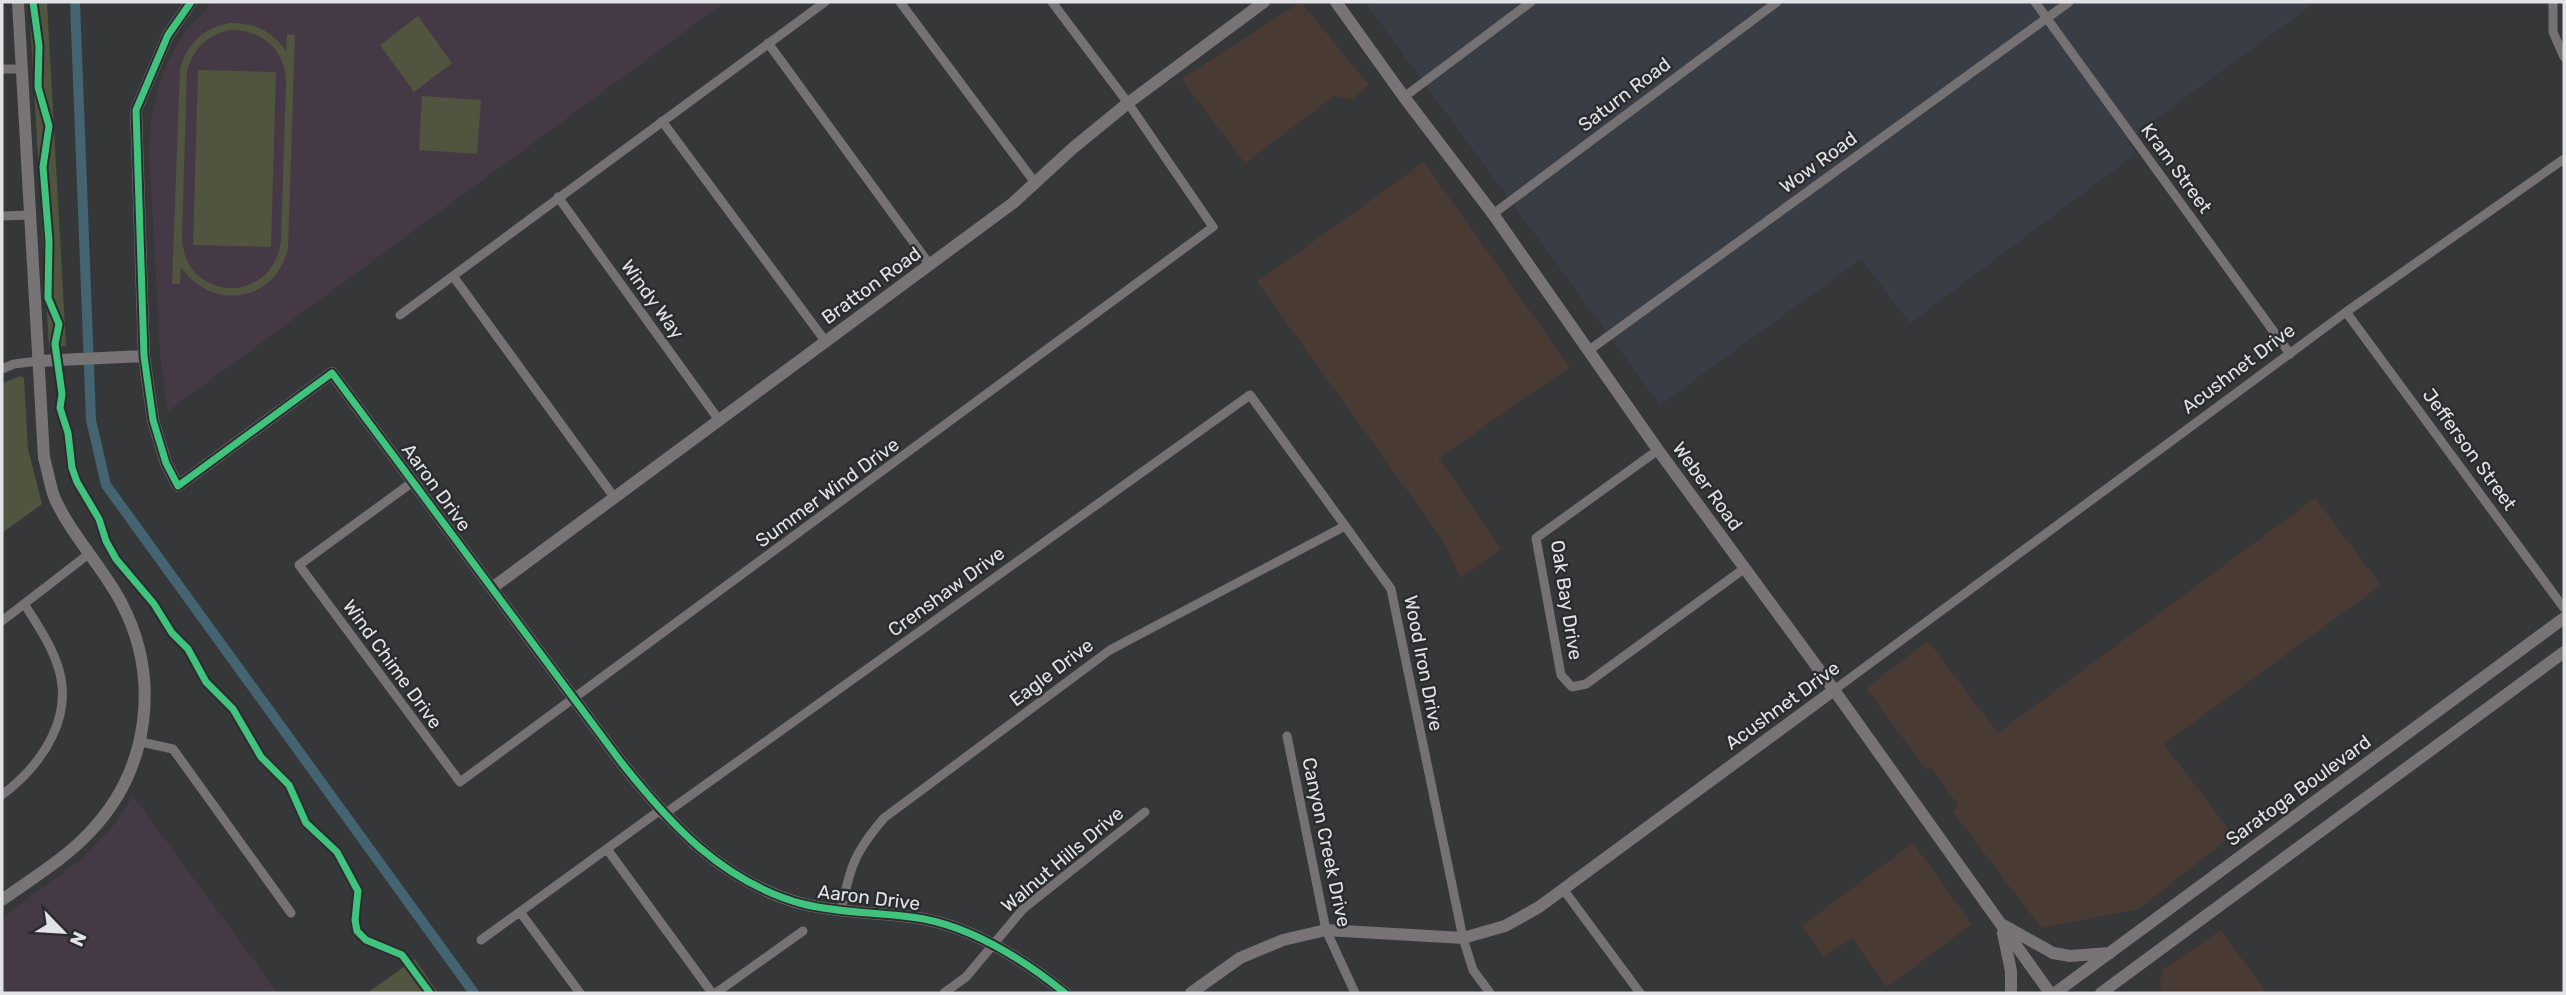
<svg xmlns="http://www.w3.org/2000/svg" width="2566" height="995" font-family="Rubik,sans-serif">
<rect width="100%" height="100%" fill="#363739"/>
<path fill="#493a33" d="M1301,2l68,83 -16,14 -19,-3 -89,67 -64,-84z
M1424,162l146,205 -131,91 62,91 -40,29 -19,-39 -185,-257z
M2315,498l66,87 -217,159 69,91 -94,74 -98,19 -88,-116 5,-7 -27,-38 -5,3 -60,-82 62,-47 70,92z
M1913,843l59,81 -85,63 -35,-49 -28,19 -22,-31z
M2221,930l46,63h-106l-1,-11 3,-13z"/>
<path fill="#393d46" d="M1365,2h951l-189,138 9,14 -226,169 -49,-64 -201,146z"/>
<path fill="#453945" d="M212,2h513l-558,410 -7,-59 -11,-204 2,-30 6,-28 11,-30 17,-29z
M133,796l145,197h-276v-75l82,-61 30,-32z"/>
<path fill="#51543e" fill-rule="evenodd" d="M29,2h18l19,344 -17,2z
M418,16l34,47 -38,29 -34,-47z
M229,23c25,-1 43,8 57,28l1,-17 8,1 -7,214c-14,54 -76,63 -107,18l-1,17h-8l8,-215c7,-25 23,-41 49,-46zM230,30c31,-1 55,19 56,51l-5,159c-7,66 -97,63 -99,-3l5,-166c6,-22 20,-36 43,-41z
M198,70l78,2 -5,175 -78,-2z
M422,96l59,4 -4,54 -58,-4z
M21,376l3,2 4,71 14,55 -40,29v-150z
M415,959l23,34h-71z"/>
<g fill="none" stroke-linecap="round" stroke-linejoin="round">
<path stroke="#436470" stroke-width="10" d="M75,2l16,418 15,65 368,508"/>
<path stroke="#767172" stroke-width="9" d="M900,2l136,182
M2035,2l255,352
M2553,2v30l11,25
M768,43l162,222
M2,69h21
M1404,97l127,-95
M662,121l164,221
M558,197l161,223
M1493,214l284,-212
M2,216l28,-1
M453,276l161,221
M2346,312l218,296
M400,315l425,-313
M1588,351l481,-349
M2,369l12,-5 24,-3
M1658,450l-122,88 25,137 11,12 14,-3 159,-116
M414,481l-115,84 161,217 753,-555 -85,-124 -76,-101
M2,621l88,-68
M1834,690l512,-378 218,-153
M1287,736l39,194 29,63
M141,742l32,7 118,164
M2,795c41,-31 75,-81 54,-134 -7,-20 -20,-38 -31,-56
M663,815l587,-420 141,194 72,349 10,32 17,23
M607,849l105,144
M1563,889l77,104
M841,911c9,-44 13,-58 43,-93l226,-168 235,-124
M520,912l60,81
M481,940l178,-129
M716,993l87,-62
M944,993l22,-16 57,-68 122,-97"/>
<path stroke="#787375" stroke-width="12" d="M191,2l-23,33 -32,75 8,246 9,64 13,43 12,23 154,-113 289,389c49,62 101,120 182,142 40,10 81,8 121,15 52,10 101,42 141,74
M1336,2l68,95 89,117 165,236 176,240 216,303
M38,361l106,-5
M492,588l521,-385 60,-55 55,-45 136,-101
M2,900c29,-21 63,-41 88,-68 60,-63 71,-154 31,-230 -19,-36 -49,-66 -66,-103 -5,-12 -7,-28 -11,-41l-26,-456
M2003,925l50,28 17,3 40,-3
M2003,933l8,38v22
M1191,993l49,-35 43,-18 43,-10 137,8 42,-12 34,-19 295,-217
M2055,993l509,-375
M2101,993l463,-341"/>
<g stroke="#2b2c30" stroke-width="11">
<path id="cycleway" d="M33,2l6,44 -1,41 11,39 -6,41 6,74 -1,57 11,26 -4,20 7,50 -2,14 8,25 4,35 5,14 22,37 7,22 10,18 38,45 18,29 16,16 18,33 27,27 28,48 28,28 17,38 31,29 21,39 -3,29 2,11 9,9 36,15 28,38
M191,2l-23,33 -32,75 8,246 9,64 13,43 12,23 154,-113 289,389c49,62 101,120 182,142 40,10 81,8 121,15 52,10 101,42 141,74"/>
</g>
<use href="#cycleway" stroke="#40c37c" stroke-width="7"/>
</g>
<g text-anchor="middle" stroke-width="5" stroke-linejoin="round" paint-order="stroke">
<g font-size="19" fill="#e2e3e6" stroke="#2b2c30">
<text transform="translate(1624 94) rotate(-37)" y="7">Saturn Road</text>
<text transform="translate(1818 162) rotate(-36)" y="7">Wow Road</text>
<text transform="translate(2177 168) rotate(54)" y="7">Kram Street</text>
<text transform="translate(871 285) rotate(-36)" y="7">Bratton Road</text>
<text transform="translate(653 299) rotate(54)" y="7">Windy Way</text>
<text transform="translate(2238 368) rotate(-37)" y="7">Acushnet Drive</text>
<text transform="translate(2470 449) rotate(54)" y="7">Jefferson Street</text>
<text transform="translate(1708 486) rotate(54)" y="7">Weber Road</text>
<text transform="translate(437 487) rotate(54)" y="7">Aaron Drive</text>
<text transform="translate(827 492) rotate(-36)" y="7">Summer Wind Drive</text>
<text transform="translate(946 591) rotate(-36)" y="7">Crenshaw Drive</text>
<text transform="translate(1567 600) rotate(81)" y="7">Oak Bay Drive</text>
<text transform="translate(1424 663) rotate(79)" y="7">Wood Iron Drive</text>
<text transform="translate(393 664) rotate(54)" y="7">Wind Chime Drive</text>
<text transform="translate(1051 672) rotate(-37)" y="7">Eagle Drive</text>
<text transform="translate(1782 705) rotate(-36)" y="7">Acushnet Drive</text>
<text transform="translate(2298 790) rotate(-36)" y="7">Saratoga Boulevard</text>
<text transform="translate(1327 842) rotate(78)" y="7">Canyon Creek Drive</text>
<text transform="translate(1062 859) rotate(-40)" y="7">Walnut Hills Drive</text>
<text transform="translate(869 897) rotate(7)" y="7">Aaron Drive</text>
</g>
</g>
<rect width="2566" height="995" fill="none" stroke="#e2e3e6" stroke-width="7"/>
<g transform="translate(63 932) rotate(115)" stroke="#2b2c30" stroke-width="5" paint-order="stroke">
<path d="M0-5L12 26L0 18L-12 26Z" fill="#e2e3e6"/>
<text y="-10" font-size="19" font-weight="bold" text-anchor="middle" fill="#e2e3e6">N</text>
</g>
</svg>
